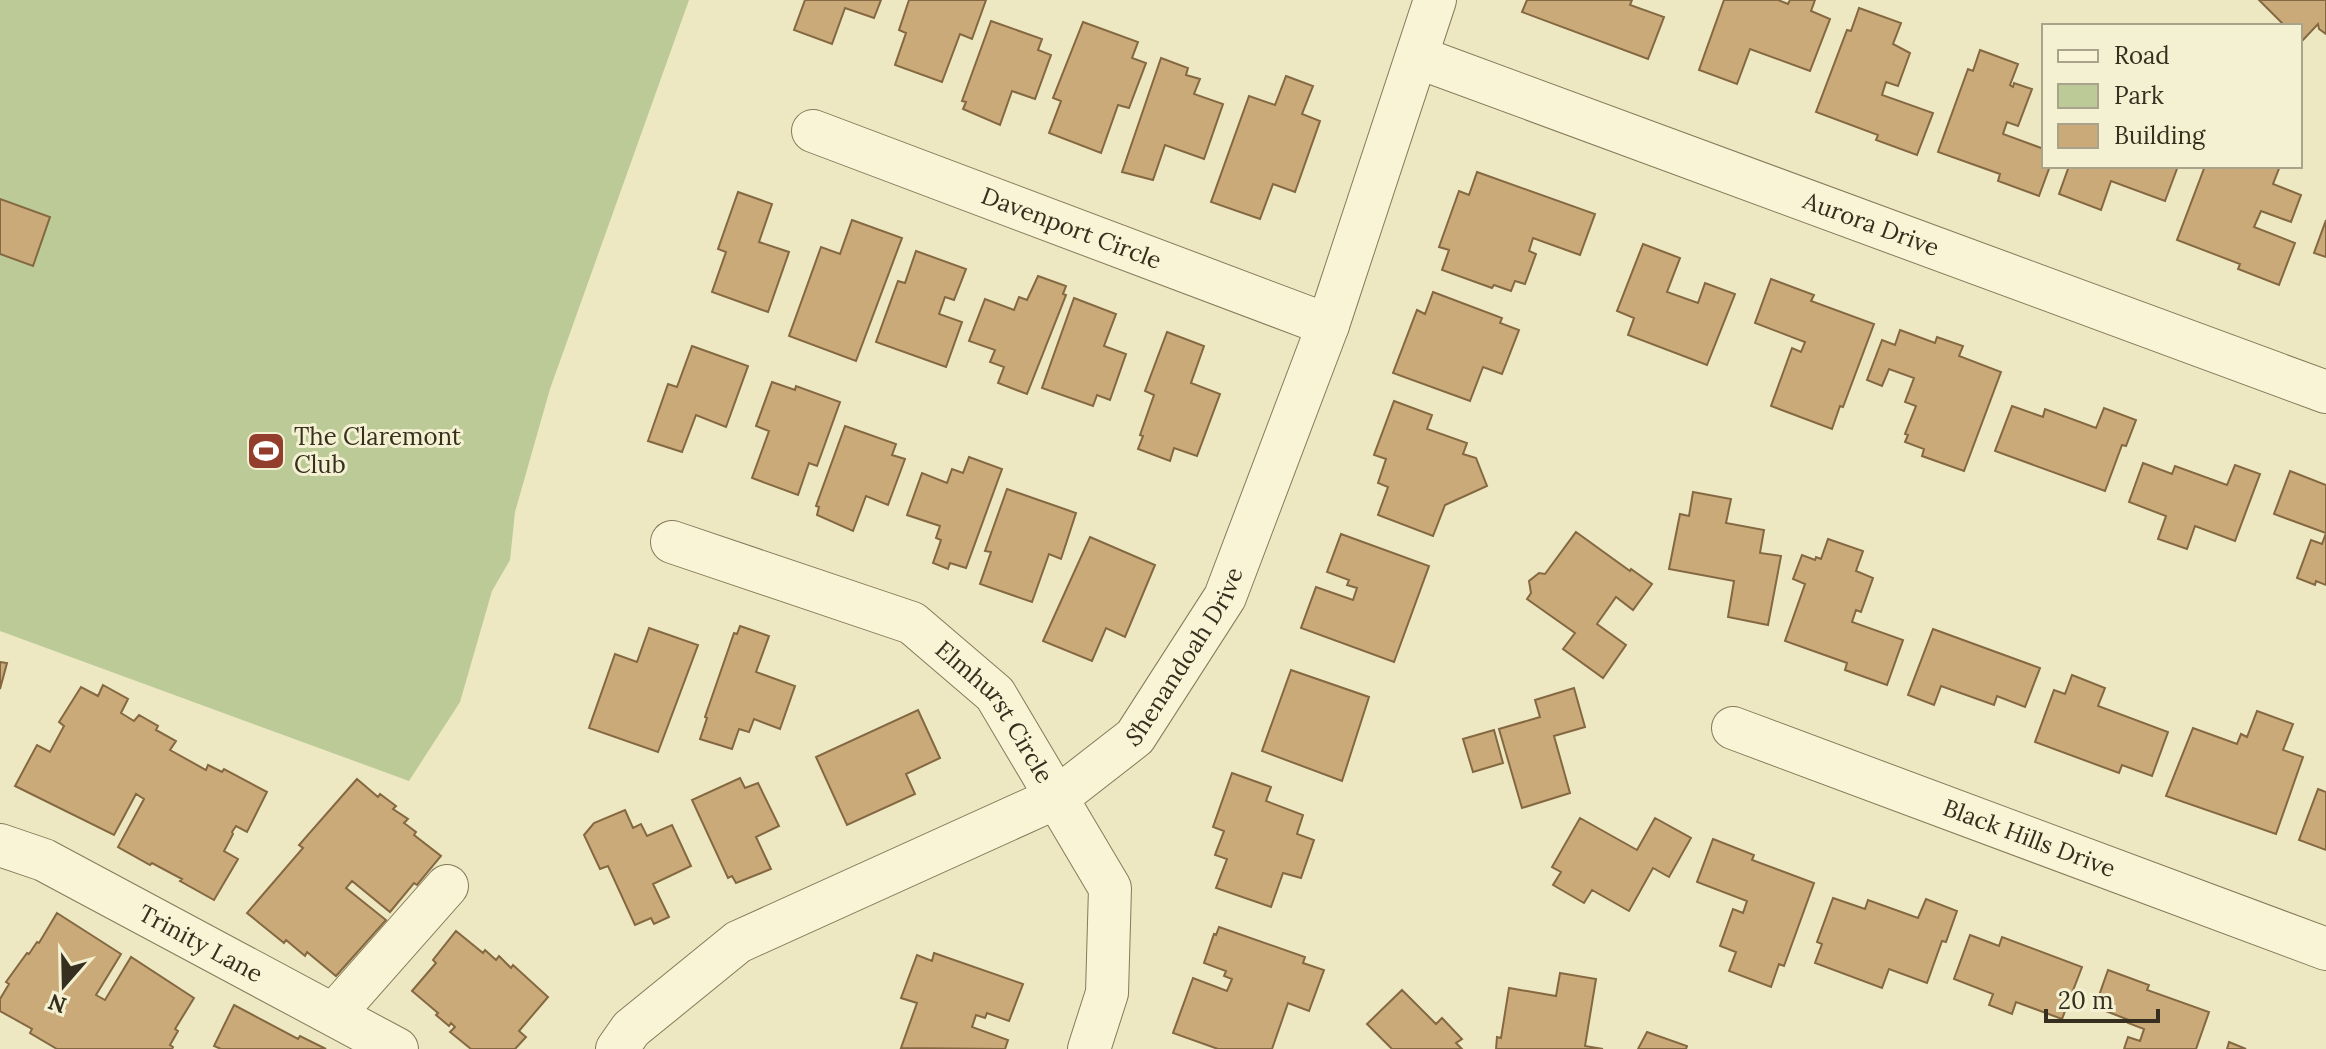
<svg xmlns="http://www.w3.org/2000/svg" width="2326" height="1049" font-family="Lora,serif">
<rect width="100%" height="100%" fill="#ede8c2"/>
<path fill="#bbca97" d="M0,0h689l-139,389 -35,123 -5,48 -18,31 -32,111 -51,79 -409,-150z"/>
<path fill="#caaa79" stroke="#846841" stroke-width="2" d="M805,0h76l-7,18 -29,-10 -13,36 -38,-14z
M909,0h77l-14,39 -12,-5 -18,48 -47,-17 11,-32 -7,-3z
M1527,0h105l-2,5 34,12 -16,42 -126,-47z
M1724,0h54l10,4 2,-4h25l-4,11 19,8 -20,52 -60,-22 -13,35 -38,-14z
M2259,0h67v34l-7,-5 -1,-5 -16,17 -2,-15h-15z
M1859,8l42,15 -8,21 17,9 -12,33 -12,-4 -4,13 51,18 -16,42 -41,-15 2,-5 -62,-23 31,-82 4,1z
M991,21l51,18 -4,11 13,5 -16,44 -23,-8 -12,34 -37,-16 3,-7 -4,-1z
M1083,22l55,20 -6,16 14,5 -17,45 -11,-3 -17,48 -52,-20 12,-32 -8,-3z
M1980,50l38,14 -8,21 3,2 1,-4 18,6 -14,37 -11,-4 -4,12 41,15v17h6l-11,30 -41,-15 2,-7 -62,-22 30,-83 5,2z
M1161,58l27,10 -2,7 14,4 -6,15 29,10 -19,55 -39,-14 -12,35 -31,-8z
M1286,76l27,10 -11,28 18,7 -25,71 -22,-8 -13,35 -49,-17 38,-106 26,9z
M2069,166h109l-13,35 -54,-20 -10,29 -42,-16z
M2205,166h75l-7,18 28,11 -10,27 -30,-11 -7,16 41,16 -16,42 -41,-16 2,-5 -63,-24z
M1477,172l118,42 -15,41 -47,-17 -4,13 7,3 -11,30 -10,-3 -4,10 -17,-6 -2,3 -50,-18 7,-20 -10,-3 20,-56 10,4z
M738,192l34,12 -13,38 30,10 -21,60 -56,-20 14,-40 -8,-3z
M0,199l50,18 -17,49 -33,-12z
M852,220l50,18 -46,123 -67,-25 32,-89 19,7z
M2326,220v37l-12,-4z
M1643,244l37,14 -13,34 31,11 7,-20 30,11 -28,71 -79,-30 6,-17 -17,-7z
M916,251l50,18 -12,31 -9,-3 -6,17 23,8 -16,45 -70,-25 22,-61 7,2z
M1038,276l28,10 -3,8 3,1 -39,99 -29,-11 6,-16 -14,-5 5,-12 -26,-9 16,-42 29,11 5,-13 8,3z
M1771,279l43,16 -3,6 63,23 -31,83 -3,-1 -8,23 -61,-23 21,-58 9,4 4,-10 -50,-19z
M1433,292l69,26 -2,5 19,7 -17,44 -19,-7 -13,34 -77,-28 24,-63 8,4z
M1074,298l42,16 -12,32 22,8 -16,46 -13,-5 -4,11 -51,-18z
M1900,330l35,13 2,-6 26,9 -4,10 42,16 -37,99 -42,-15 2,-7 -19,-7 3,-7 -3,-1 11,-28 -11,-4 9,-24 -25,-9 -7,17 -15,-6 15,-40 13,5z
M1167,332l37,14 -13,37 29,11 -23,62 -23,-8 -4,13 -32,-12 5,-13 -3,-1 14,-40 -9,-4z
M692,346l56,20 -22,61 -30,-12 -14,37 -34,-11 20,-57 9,3z
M772,382l23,8 1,-4 44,16 -23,64 -8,-3 -11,32 -46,-17 17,-47 -13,-5z
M1394,401l38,14 -5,14 40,14 -4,11 13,4 11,28 -42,19 -12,31 -55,-21 10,-28 -10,-4 8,-24 -12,-4z
M2012,406l31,11 2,-8 51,19 8,-20 32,12 -10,26 -4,-1 -17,46 -110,-40z
M845,426l51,18 -4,11 13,4 -17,46 -22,-9 -13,35 -36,-16 2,-8 -3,-1z
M969,457l33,12 -36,99 -16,-5 -2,6 -15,-6 8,-23 -5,-2 4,-12 -33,-11 15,-42 25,10 5,-14 11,4z
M2143,463l29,11 3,-8 52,19 8,-20 25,9 -25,67 -40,-15 -8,23 -29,-10 8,-23 -37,-14z
M2290,471l36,14v100l-10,-4 -1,4 -18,-7 14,-38 11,4 4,-11 -52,-19z
M1007,489l69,24 -15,46 -12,-5 -17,48 -52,-18 11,-32 -6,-1z
M1693,492l38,7 -5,24 38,7 -4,23 21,3 -13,69 -40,-8 6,-36 -65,-12 11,-55 9,2z
M1576,532l54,39 1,-2 21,15 -19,26 -17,-13 -19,27 29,21 -23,33 -40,-29 12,-16 -48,-34 4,-6 -2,-12 10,-8 6,1z
M1341,534l88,32 -35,96 -93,-34 15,-41 37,13 4,-12 -10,-3 2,-5 -22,-8z
M1090,537l65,28 -30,72 -19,-9 -14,33 -49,-20z
M1828,539l35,12 -7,20 17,7 -12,34 -5,-2 -4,12 51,18 -16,45 -42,-15 2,-7 -62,-22 20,-57 -12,-5 9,-24 13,5 1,-3 5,2z
M740,626l29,10 -13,36 39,14 -15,43 -26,-10 -5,13 -10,-3 -7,20 -32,-10 7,-21 -2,-1 29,-84 3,1z
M649,628l49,17 -40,107 -69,-24 26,-74 22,8z
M1933,629l107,39 -15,39 -28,-11 -3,9 -53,-19 -7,19 -26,-10z
M0,662l7,1 -7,26z
M1291,670l78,27 -27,84 -80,-30z
M2072,675l33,13 -7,18 70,26 -16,44 -30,-11 -3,8 -84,-31 19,-52 11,4z
M103,685l25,14 -7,14 13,8 5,-6 19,11 -2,4 20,11 -6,9 36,20 2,-5 14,7 2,-3 43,23 -20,40 -11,-6 -4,6 1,2 -9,17 14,8 -24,41 -34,-19 2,-2 -30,-16 -2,2 -32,-18 26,-48 -8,-5 -22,41 -99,-49 22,-41 13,7 14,-26 -5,-4 22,-35 17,9z
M1574,688l11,39 -31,9 16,57 -48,15 -23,-79 41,-12 -5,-17z
M918,710l22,48 -34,16 9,20 -68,31 -31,-68z
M2257,711l36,13 -10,26 20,7 -27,77 -110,-38 27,-68 44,16 4,-10 6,3z
M1494,730l9,33 -30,9 -10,-33z
M1232,773l39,14 -5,14 37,14 -6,19 17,6 -13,38 -18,-5 -12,34 -55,-19 11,-29 -12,-4 9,-24 -11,-4z
M740,778l5,10 13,-5 21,43 -23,11 15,32 -35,14 -4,-7 -4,2 -36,-78z
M357,779l21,18 2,-3 16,12 -3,3 15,10 -4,4 12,9 -2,3 27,21 -24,29 -3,-2 -24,29 -38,-31 -6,7 40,32 -50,56 -29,-24 -2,4 -19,-16 -2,3 -37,-30 56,-65 -4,-3z
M2318,789l8,3v58l-27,-10z
M625,810l8,18 8,-4 6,12 25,-11 19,41 -38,18 16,33 -15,7 -3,-6 -16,7 -27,-59 -8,3 -16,-34 10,-12z
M1580,818l57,32 18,-32 36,20 -22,39 -16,-9 -24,43 -37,-21 -8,13 -31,-18 8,-13 -9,-5z
M1713,839l41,16 -2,5 62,23 -30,83 -5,-2 -8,23 -42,-16 7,-19 -16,-6 13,-37 10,4 4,-12 -50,-19z
M1833,898l32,11 3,-9 50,18 8,-19 31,12 -11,31 -4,-1 -15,42 -38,-14 -7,19 -67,-25 7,-19 -5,-2z
M57,913l64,41 -25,41 9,5 26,-43 63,41 -19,31 3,2 -8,14 3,2 -1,2h-115l-27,-16 2,-4 -32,-18v-12l9,-15 -3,-2 21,-29 2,1 8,-12 2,1z
M1219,927l86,30 -2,6 21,7 -15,41 -21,-8 -16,46h-54l-45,-16 20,-55 34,13 5,-12 -8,-3 2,-5 -22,-8 10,-29 2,1z
M456,931l27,22 2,-3 11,10 3,-4 12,12 2,-3 35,32 -29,34 7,6 -11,12h-44l-21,-17 5,-5 -4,-4 -2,3 -13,-11 2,-2 -26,-22 24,-28 -3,-3z
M1970,935l29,11 3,-9 80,30 -20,52 -46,-17 -4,12 -23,-9 4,-11 -39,-15z
M934,953l89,31 -14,37 -22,-8 -2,5 -9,-3 -4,12 36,13 -3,9 -104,-1 16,-45 -16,-5 16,-43 15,6z
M2108,970l41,15 -2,5 62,22 -13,37h-72l4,-12 12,4 4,-12 -16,-6 1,-3 -34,-13z
M1560,973l36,6 -11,67 18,3h-107l1,-12 4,1 8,-50 47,8z
M1402,990l34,34 6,-6 20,21 -6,4 6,6h-70l-25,-25z
M234,1005l64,34 2,-3 26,13h-105l-7,-3z
M1647,1032l40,14 -1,3h-48z
M2229,1042l17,7h-19z"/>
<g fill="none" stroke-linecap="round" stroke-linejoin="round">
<g stroke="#867a5a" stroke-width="44">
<g id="minor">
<path id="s1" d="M1417,57l909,335"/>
<path id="s2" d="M813,131l515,194"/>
<path id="s3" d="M672,542l240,81 83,71 115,194 -3,105 -18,56"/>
<path id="s4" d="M1733,728l593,221"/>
<path id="s5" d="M0,845l44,15 353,189"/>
<path d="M334,1014l113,-128"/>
<path id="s6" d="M617,1049l14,-20 107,-87 320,-145 77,-60 90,-140 103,-272 107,-325"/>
</g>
</g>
<use href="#minor" stroke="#f8f4d5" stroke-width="42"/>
</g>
<defs>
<g id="stadium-square" transform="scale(2)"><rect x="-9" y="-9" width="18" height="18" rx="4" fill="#933e2c" stroke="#f4f1d2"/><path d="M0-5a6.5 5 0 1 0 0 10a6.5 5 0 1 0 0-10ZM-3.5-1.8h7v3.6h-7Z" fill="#fff"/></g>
</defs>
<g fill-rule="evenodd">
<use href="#stadium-square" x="266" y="451"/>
</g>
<g text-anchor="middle" stroke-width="6" stroke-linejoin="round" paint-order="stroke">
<g font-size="24" fill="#362e1e" stroke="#f4f1d2">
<text dy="8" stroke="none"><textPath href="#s1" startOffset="484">Aurora Drive</textPath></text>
<text dy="8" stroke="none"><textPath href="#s2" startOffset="276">Davenport Circle</textPath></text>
<text dy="8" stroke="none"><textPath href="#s6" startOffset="706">Shenandoah Drive</textPath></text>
<text dy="8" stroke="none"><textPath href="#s3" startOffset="376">Elmhurst Circle</textPath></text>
<text dy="8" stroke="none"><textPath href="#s4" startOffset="316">Black Hills Drive</textPath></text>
<text dy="8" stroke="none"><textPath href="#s5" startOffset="224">Trinity Lane</textPath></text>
</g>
<g font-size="24" fill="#362e1e" stroke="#f4f1d2" text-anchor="start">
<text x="294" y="445">The Claremont<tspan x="294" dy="28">Club</tspan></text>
</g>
</g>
<rect x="2042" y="24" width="260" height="144" fill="#f4f1d2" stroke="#a8a38a" stroke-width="2"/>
<rect x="2058" y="50" width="40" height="12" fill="#f8f4d5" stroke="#a8a38a" stroke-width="2"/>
<text x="2114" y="64" font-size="24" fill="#362e1e">Road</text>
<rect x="2058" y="84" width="40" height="24" fill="#bbca97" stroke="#a8a38a" stroke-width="2"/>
<text x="2114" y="104" font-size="24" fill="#362e1e">Park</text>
<rect x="2058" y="124" width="40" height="24" fill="#caaa79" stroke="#a8a38a" stroke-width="2"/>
<text x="2114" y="144" font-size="24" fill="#362e1e">Building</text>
<g transform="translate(64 985) rotate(200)" stroke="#f4f1d2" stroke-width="6" paint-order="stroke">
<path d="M0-6L14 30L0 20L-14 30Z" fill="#362e1e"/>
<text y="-12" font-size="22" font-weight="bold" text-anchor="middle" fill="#362e1e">N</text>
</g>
<path d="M2046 1009v12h112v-12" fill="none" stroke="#362e1e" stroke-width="4"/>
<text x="2058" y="1009" font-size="24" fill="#362e1e" stroke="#f4f1d2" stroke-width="6" paint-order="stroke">20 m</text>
</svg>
